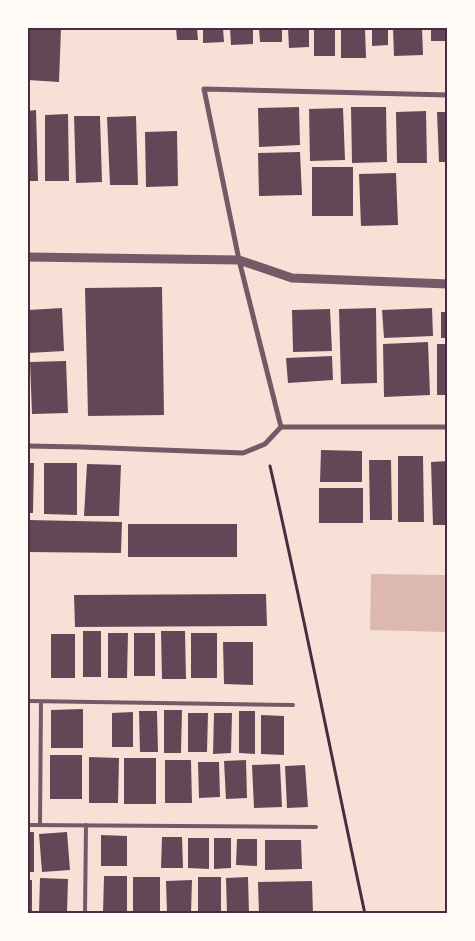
<svg xmlns="http://www.w3.org/2000/svg" width="475" height="941" font-family="'Asap Condensed',sans-serif">
<rect width="100%" height="100%" fill="#f7e1d7"/>
<path fill="#dcb8b0" d="M371,574l76,1v57l-77,-2z"/>
<path fill="#644757" d="M28,28h33l-2,54 -31,-2z
M176,28h21l1,12h-21z
M203,28h20l1,14 -21,1z
M230,28h23v16l-22,1z
M259,28h23v14h-22z
M288,28h21v19l-20,1z
M314,28h21v28h-21z
M341,28h24l1,30h-25z
M372,28h16v17l-16,1z
M393,28h29l1,27 -29,1z
M431,28h17v13h-17z
M299,107l1,38 -41,2 -1,-39z
M351,107h35l1,55 -35,1z
M343,108l2,52 -35,1 -1,-52z
M36,110l2,71h-10v-70z
M426,111l1,52h-30l-1,-51z
M437,112h11v50h-9z
M68,114l1,67h-24v-66z
M74,116h26l2,66 -26,1z
M136,116l2,69h-28l-3,-68z
M177,131l1,55 -32,1 -1,-55z
M300,152l2,43 -43,1 -1,-43z
M312,167h41v49h-41z
M396,173l2,52 -37,1 -2,-52z
M162,287l2,128 -76,1 -3,-128z
M62,308l2,43 -36,2v-43z
M376,308l1,75 -36,1 -2,-75z
M432,308l1,28 -49,2 -2,-28z
M330,309l2,42 -39,1 -1,-42z
M441,312h7v26h-7z
M428,342l2,53 -46,2 -1,-53z
M437,344h11v51h-11z
M332,356l1,24 -45,3 -2,-25z
M66,361l2,52 -36,1 -2,-52z
M321,450l41,1v31h-42z
M398,456h25l1,66h-26z
M369,460h22l1,60h-22z
M448,461v64h-15l-2,-63z
M28,463h6l-1,50h-5z
M44,463h33v52l-33,-1z
M87,464l34,1 -2,51h-35z
M319,488h44v35h-44z
M28,520l94,2 -1,31 -93,-1z
M128,524h109v33h-109z
M266,594l1,32 -192,1 -1,-32z
M83,631h18v46h-18z
M161,631h24l1,48h-24z
M108,633h20l-1,45h-19z
M134,633h21v43h-21z
M191,633h26v45h-26z
M51,634h24v44h-24z
M223,642h30v43l-29,-1z
M83,709v39h-32v-38z
M164,710h18l-1,43h-17z
M139,711h18l1,41h-18z
M239,711h16v43l-16,-1z
M133,712v35h-21v-34z
M188,713h20l-1,39h-19z
M214,713h18l-1,40 -18,1z
M261,715l23,1v39l-23,-1z
M50,755h32v44h-32z
M89,757l30,1 -1,45h-29z
M124,758h32v46h-32z
M165,760h26l1,43h-27z
M246,760l1,38 -21,1 -2,-38z
M198,762h21l1,35 -21,1z
M280,764l2,43 -28,1 -2,-43z
M305,765l3,42 -21,1 -2,-42z
M28,832h6v40h-6z
M67,832l3,38 -28,2 -3,-38z
M101,835l26,1v30h-26z
M162,837h20l1,31h-22z
M188,838h21v31l-21,-1z
M214,838h17v30l-17,1z
M237,839h20v27l-21,-1z
M265,840h36l1,29 -37,1z
M104,876h23v38h-24z
M133,877h27v37h-27z
M198,877h23v37h-23z
M248,877l1,37h-22l-1,-36z
M40,878l28,1 -1,35h-28z
M28,880h4v34h-4z
M192,880l-1,34h-24l-1,-33z
M312,881l1,33h-54l-1,-32z"/>
<g fill="none" stroke-linecap="round" stroke-linejoin="round">
<path stroke="#4a2c40" stroke-width="3" d="M270,466c34,149 63,299 95,448"/>
<path stroke="#755966" stroke-width="4" d="M28,701l265,4
M28,825l288,2
M40,825l1,-123
M85,914l1,-89"/>
<path stroke="#755966" stroke-width="5" d="M281,427l-42,-167 -35,-171 244,6
M28,446l53,1 162,6 22,-9 16,-17h167"/>
<path stroke="#755966" stroke-width="9" d="M28,257l211,3 53,18 156,6"/>
</g>
<rect width="475" height="941" fill="none" stroke="#fffaf5" stroke-width="58"/>
<rect x="29" y="29" width="417" height="883" fill="none" stroke="#4a2c40" stroke-width="2"/>
</svg>
